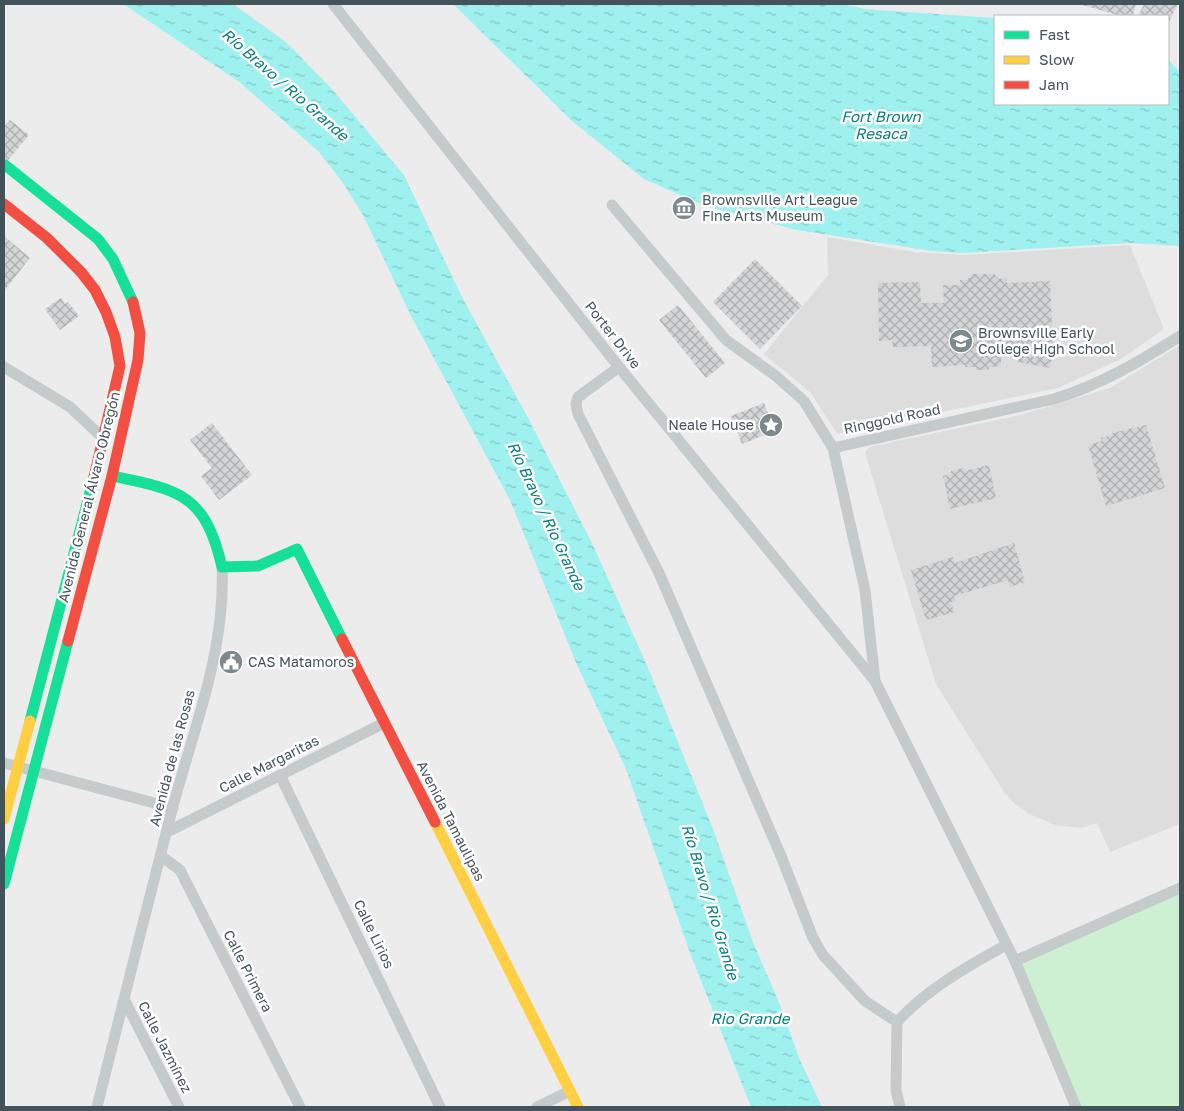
<svg xmlns="http://www.w3.org/2000/svg" width="1184" height="1111" font-family="'Golos Text',sans-serif">
<defs>
<pattern id="water-ripples" width="26" height="14" patternUnits="userSpaceOnUse" patternTransform="scale(1.25)"><rect width="26" height="14" fill="#9ef1ef"/><path d="M2 4q2-2 4 0t4 0M15 11q2-2 4 0t4 0" fill="none" stroke="#82c6c5"/></pattern>
<pattern id="building-cross-hatch" width="8" height="8" patternUnits="userSpaceOnUse" patternTransform="scale(1.25)"><rect width="8" height="8" fill="#d3d4d5"/><path d="M0 0l8 8M0 8l8-8" fill="none" stroke="#adafb0"/></pattern>
</defs>
<rect width="100%" height="100%" fill="#edecec"/>
<path fill="#deddde" d="M827,237l88,15 51,3 164,-10 34,84 -43,30 -63,29 -221,46 -26,-41 -47,-39 64,-79z
M1180,345v479l-70,28 -13,-29 -16,5 -26,-3 -28,-12 -13,-10 -10,-11 -68,-108 -71,-231 4,-6 151,-32 90,-27z"/>
<path fill="#cdefd2" d="M1180,888v219h-102l-63,-146z"/>
<path fill="url(#water-ripples)" d="M123,4h110l53,38 46,47 72,86 57,120 65,119 67,131 56,125 64,159 40,113 25,58 22,60 22,47h-71l-61,-154 -64,-184 -49,-104 -67,-165 -100,-186 -47,-99 -20,-32 -24,-31 -35,-31 -46,-40z
M453,4h389l23,5 130,9v86h173v-45l12,13v174l-49,-3 -169,10 -30,-2 -135,-21 -92,-24 -61,-27 -72,-58z"/>
<path fill="url(#building-cross-hatch)" d="M1079,4h57l-3,12h-12z
M1144,4h34l-10,20v-8h-30z
M10,120l19,15 -25,30v-38z
M4,236l26,22 -26,33z
M755,259l47,47 -42,43 -47,-47z
M972,274h22l5,5 8,-1v5l43,-2 3,70 -3,17 -32,-6 1,-3 -4,-1 1,-4 -15,1v11l-12,1v3h-13v-3h-11v-2l-33,2 -1,-21 -38,1 -1,-7 -13,1 -1,-58 42,-1 1,21h23l-1,-18h17v-5h7z
M61,298l4,6 3,-2 11,14 -19,14 -15,-21z
M678,305l47,58 -19,15 -47,-58z
M764,403l11,28 -33,13 -11,-28z
M212,423l40,52 -33,25 -18,-24 11,-8 -22,-28z
M1146,425l19,63 -59,18 -18,-61 14,-4 -1,-3 11,-3v-2z
M989,465l7,33 -46,11 -7,-33 8,-2v-3l13,-3 1,3z
M1014,543l11,39 -15,5 -2,-7 -54,16 2,5 -5,1 3,10 -28,8 -15,-50 42,-13 2,6z"/>
<g fill="none" stroke-linecap="round" stroke-linejoin="round">
<path stroke="#c5cacb" stroke-width="11" d="M333,4l286,363 256,314
M612,205l114,135 50,36 28,25 29,47 221,-49c46,-14 85,-37 126,-63
M4,367l66,40 33,31
M619,367l-41,30 -2,7 2,10 81,159 122,283 32,82 10,17 42,46 32,21
M833,448l32,142 10,91 140,280 61,146
M4,763l169,45
M280,775l160,332
M167,832l217,-109
M161,856l19,14 120,237
M1015,961l165,-73
M124,999l55,108
M97,1107c25,-100 50,-201 76,-301 21,-78 53,-157 49,-239
M537,1107l33,-16
M900,1107l-4,-17 1,-68c31,-34 70,-55 109,-77"/>
<path stroke="#16e098" stroke-width="11" d="M5,165l93,74 15,20 20,43
M112,476c68,14 93,18 110,91l36,-1 39,-17 45,90
M30,721l64,-244
M4,884l64,-243"/>
<path stroke="#ffcf43" stroke-width="11" d="M4,819l26,-98
M435,822l143,285"/>
<path stroke="#f24e42" stroke-width="11" d="M4,204l43,34 34,34 14,18 11,22 9,25 5,29 -26,111
M342,639l93,183
M68,641l44,-165 26,-116 2,-27 -7,-31"/>
</g>
<defs>
<g id="museum-disc" transform="scale(1.25)"><circle r="9.5" fill="#7e898d" stroke="#fff"/><path d="M0-6L6-3V-2H-6V-3ZM-5-1h2V3h-2ZM-1-1h2V3h-2ZM3-1h2V3H3ZM-6 4H6V6H-6Z" fill="#fff"/></g>
<g id="school-disc" transform="scale(1.25)"><circle r="9.5" fill="#7e898d" stroke="#fff"/><path d="M0-5L7-2L0 1L-7-2ZM-4 1L0 2.5L4 1V4Q0 6-4 4Z" fill="#fff"/></g>
<g id="sight-disc" transform="scale(1.25)"><circle r="9.5" fill="#7e898d" stroke="#fff"/><path d="M0-6L1.8-2.2L6-1.7L2.9 1.2L3.7 5.4L0 3.3L-3.7 5.4L-2.9 1.2L-6-1.7L-1.8-2.2Z" fill="#fff"/></g>
<g id="civic-disc" transform="scale(1.25)"><circle r="9.5" fill="#7e898d" stroke="#fff"/><path d="M-.6-6.5H3V-4.5H.6V-3L4-1V1h2V6H-6V1h2V-1L-.6-3ZM-1.2 2.5V6h2.4V2.5Z" fill="#fff"/></g>
</defs>
<g fill-rule="evenodd">
<use href="#museum-disc" x="684" y="208"/>
<use href="#school-disc" x="961" y="341"/>
<use href="#sight-disc" x="771" y="425"/>
<use href="#civic-disc" x="231" y="662"/>
</g>
<g text-anchor="middle" stroke-width="5" stroke-linejoin="round" paint-order="stroke">
<g font-size="14" fill="#42545a" stroke="#fff" text-anchor="start">
<text x="702" y="205">Brownsville Art League<tspan x="702" dy="16">Fine Arts Museum</tspan></text>
<text x="978" y="338">Brownsville Early<tspan x="978" dy="16">College High School</tspan></text>
<text x="754" y="430" text-anchor="end">Neale House</text>
<text x="248" y="667">CAS Matamoros</text>
</g>
<g font-size="14" fill="#42545a" stroke="#fff">
<text transform="translate(613 335) rotate(52)" y="5">Porter Drive</text>
<text transform="translate(892 419) rotate(-12)" y="5">Ringgold Road</text>
<text transform="translate(89 497) rotate(-76)" y="5">Avenida General Álvaro Obregón</text>
<text transform="translate(172 758) rotate(-75)" y="5">Avenida de las Rosas</text>
<text transform="translate(269 764) rotate(-27)" y="5">Calle Margaritas</text>
<text transform="translate(451 821) rotate(63)" y="5">Avenida Tamaulipas</text>
<text transform="translate(374 934) rotate(64)" y="5">Calle Lirios</text>
<text transform="translate(248 971) rotate(63)" y="5">Calle Primera</text>
<text transform="translate(165 1047) rotate(63)" y="5">Calle Jazmínez</text>
</g>
<g font-size="15" font-style="italic" fill="#05807d" stroke="#fff">
<text transform="translate(285 85) rotate(41)" y="5">Río Bravo / Rio Grande</text>
<text x="881" y="122">Fort Brown<tspan x="881" dy="17">Resaca</tspan></text>
<text transform="translate(546 516) rotate(65)" y="5">Río Bravo / Rio Grande</text>
<text transform="translate(710 902) rotate(73)" y="5">Río Bravo / Rio Grande</text>
<text x="750" y="1024">Rio Grande</text>
</g>
</g>
<rect width="1184" height="1111" fill="none" stroke="#42545a" stroke-width="10"/>
<rect x="994" y="15" width="175" height="90" fill="#ffffff" stroke="#b3bbbd"/>
<rect x="1004" y="31" width="25" height="8" fill="#16e098" stroke="#b3bbbd"/>
<text x="1039" y="40" font-size="15" fill="#42545a">Fast</text>
<rect x="1004" y="56" width="25" height="8" fill="#ffcf43" stroke="#b3bbbd"/>
<text x="1039" y="65" font-size="15" fill="#42545a">Slow</text>
<rect x="1004" y="81" width="25" height="8" fill="#f24e42" stroke="#b3bbbd"/>
<text x="1039" y="90" font-size="15" fill="#42545a">Jam</text>
</svg>
